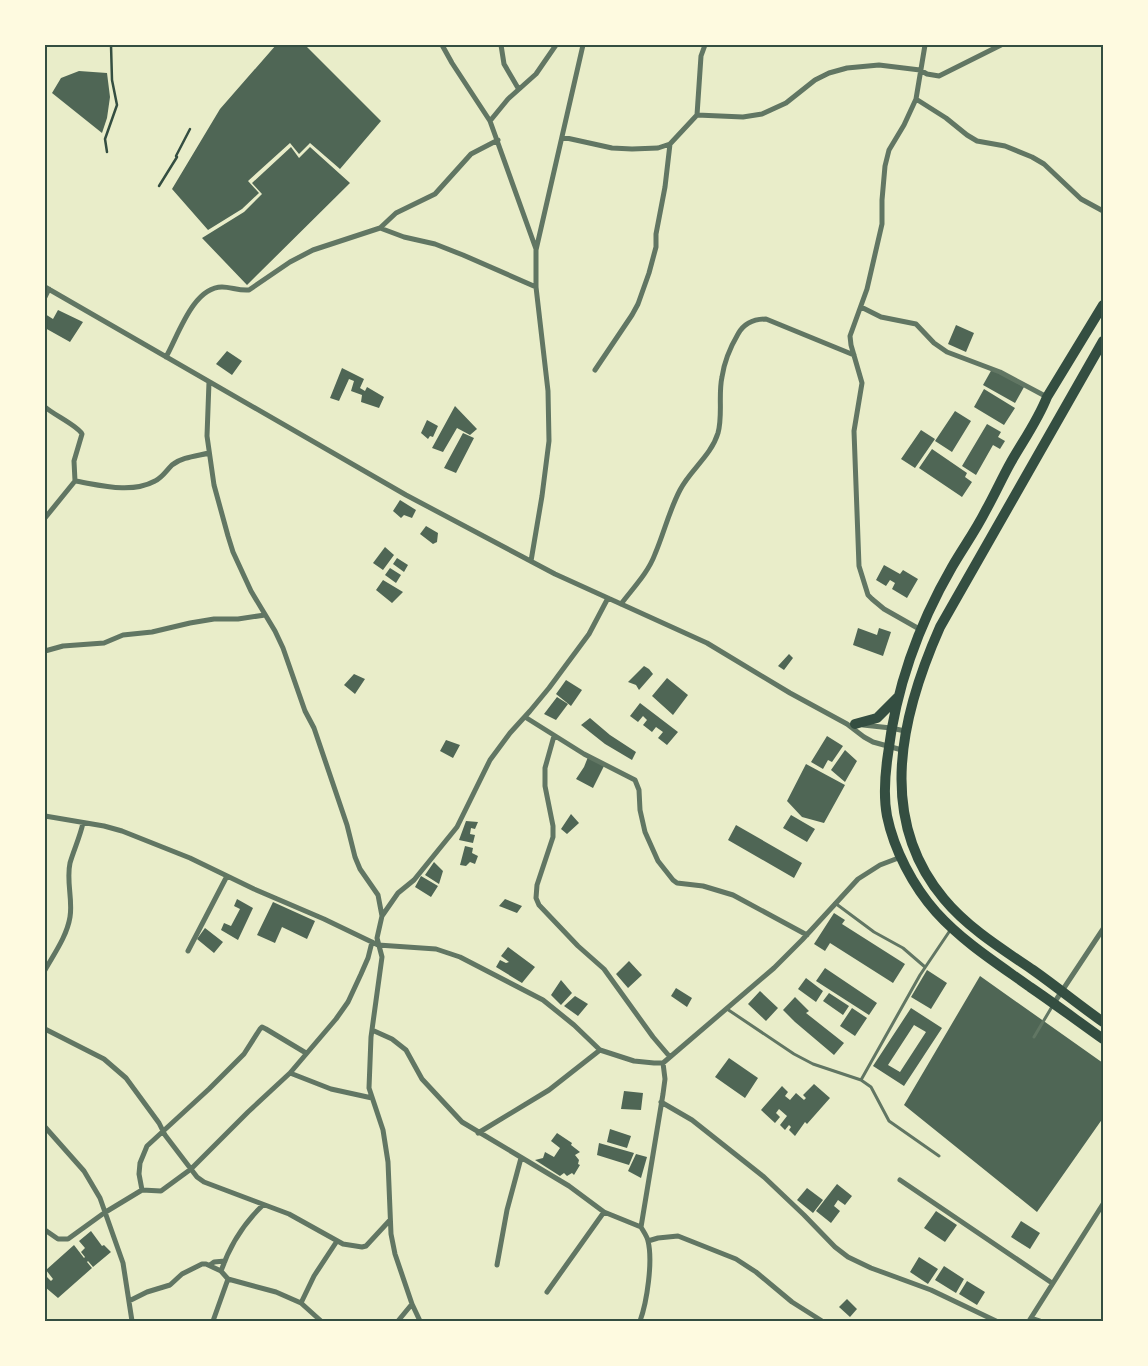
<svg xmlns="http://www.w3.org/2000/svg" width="1148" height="1366" font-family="Inter,sans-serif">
<rect width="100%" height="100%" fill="#e9edc9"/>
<path fill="#4f6655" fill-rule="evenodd" d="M276,45h31l-1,1 75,75 -41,48 -30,-26 -11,11 -9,-11 -42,38 11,12 -17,16 -34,21 -36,-41 48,-80z
M79,71l28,2 3,24 -3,21 -5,15 -50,-40 9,-15z
M291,147l8,11 11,-11 40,36 -103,102 -45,-47 42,-26 18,-18 -10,-11z
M58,310l25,12 -13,20 -25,-14v-14l8,5z
M956,325l18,8 -8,19 -18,-8z
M227,351l15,10 -10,14 -16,-11z
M342,368l22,11 -4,9 5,3 2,-4 17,10 -5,11 -18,-6 1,-7 -11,-4 3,-10 -5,-2 -10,22 -9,-3z
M992,369l32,18 -9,16 -32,-18z
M984,389l31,19 -11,17 -30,-18z
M455,406l22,23 -7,6 -13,-7 -14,24 -11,-4z
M955,411l16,10 -19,31 -17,-11z
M427,420l11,6 -5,11 -3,-1 -2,3 -7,-6z
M987,424l14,8 -3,5 7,4 -5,8 -7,-4 -17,30 -14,-9z
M921,430l14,9 -20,29 -14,-9z
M463,433l11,5 -18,35 -12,-5z
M932,449l35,24 -2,4 7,5 -10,15 -43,-29z
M400,500l16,10 -4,8 -8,-3 -3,3 -8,-7z
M426,526l12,7 -1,9 -4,2 -13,-10z
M385,547l9,8 -11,15 -10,-7z
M397,558l11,7 -4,7 -11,-8z
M884,565l16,9 3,-4 15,9 -11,19 -15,-9 3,-6 -5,-3 -4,6 -10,-6z
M390,568l11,7 -5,8 -11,-8z
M383,580l20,12 -11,11 -16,-13z
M858,628l19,7 2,-7 12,4 -8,24 -30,-11z
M789,654l4,4 -9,12 -6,-4z
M644,666l5,3 4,5 -14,16 -3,-5 -8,-3z
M354,674l11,5 -10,15 -11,-9z
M667,678l21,17 -15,20 -21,-19z
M566,680l16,10 -11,16 -15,-12z
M557,697l11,7 -12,16 -12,-6z
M640,703l38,29 -11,13 -9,-7 5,-6 -7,-5 -4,5 -9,-7 4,-5 -4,-4 -5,6 -8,-6z
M590,718l20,17 26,17 -4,8 -27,-16 -24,-19z
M827,736l16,10 -11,16 -4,-2 -5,9 -12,-7z
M446,740l14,5 -7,13 -13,-7z
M845,750l12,11 -12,21 -14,-12z
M588,757l16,9 -11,22 -17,-9 8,-12z
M806,764l39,21 -21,38 -22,-6 -15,-16z
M571,814l8,9 -12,11 -6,-5z
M791,815l24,14 -8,13 -24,-14z
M466,821l12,1 -3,7 -4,-1 -1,6 5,1 -2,8 -14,-3z
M736,825l66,38 -8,15 -66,-38z
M465,846l8,2 -1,5 6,3 -3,8 -5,-2 -4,4 -6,-1z
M434,862l9,9 -4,13 -14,-9z
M421,876l17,10 -7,11 -16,-10z
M237,899l16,9 -15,32 -17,-10 3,-7 7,3 9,-17 -6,-3z
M505,899l17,7 -5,7 -18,-7z
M273,902l42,19 -8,18 -25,-12 -7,16 -18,-8z
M834,913l11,7 -3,4 63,40 -12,19 -63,-40 -5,8 -11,-7z
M205,928l18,14 -9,11 -17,-14z
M508,947l27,20 -13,16 -26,-16 4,-7 6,3 3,-1 -8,-6z
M629,961l13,14 -14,13 -12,-14z
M825,968l52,35 -8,12 -53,-34z
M927,970l20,13 -16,26 -20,-12z
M980,976l123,87v55l-66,94 -133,-107z
M806,978l17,13 -7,11 -18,-13z
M561,980l11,13 -11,12 -10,-10z
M676,988l16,10 -5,9 -16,-11z
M760,991l18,17 -12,13 -18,-17z
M829,993l20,13 -6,9 -20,-14z
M575,996l13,8 -10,12 -14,-10z
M795,997l14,14 -3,2 38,30 -10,12 -39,-33 -12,-12z
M852,1008l15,10 -12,18 -15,-10z
M911,1008l31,20 -38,58 -31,-20zM914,1025l12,7 -26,40 -12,-7z
M729,1058l29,20 -13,20 -30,-21z
M814,1084l16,14 -23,26 -2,-2 -10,14 -6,-6 2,-3 -2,-2 -4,5 -5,-5 7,-9 -8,-7 -3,4 4,4 -5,6 -14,-13 21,-24 6,6 -3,4 5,4 6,-7 8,7 2,-2 -3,-3z
M624,1091l19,2 -2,17 -20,-1z
M610,1129l21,7 -4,12 -20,-6z
M557,1133l15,10 -1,2 9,7 -5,3 4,5 -1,4 2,1 -6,10 -2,-2 -5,3 -3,-3 -4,3 -25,-16 8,-2 2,-6 9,5 6,-9 -9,-7z
M599,1143l35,10 -5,12 -32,-10z
M636,1154l11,3 -6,21 -13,-7z
M837,1184l15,12 -7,9 -7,-5 -4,6 6,5 -9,12 -15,-12z
M807,1188l16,12 -10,13 -16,-13z
M936,1211l21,14 -12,17 -21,-14z
M1021,1221l19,12 -10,16 -19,-12z
M91,1231l11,15 2,-1 7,7 -18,15 -5,-6 -1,1 5,6 -34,30 -13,-11v-12l6,6 2,-2 -7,-9 28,-25 10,13 1,-1 -4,-5 4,-4 -6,-7z
M919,1257l19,12 -10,15 -18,-12z
M944,1266l20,13 -8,14 -21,-13z
M967,1281l18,11 -8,13 -18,-11z
M847,1299l10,10 -7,8 -11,-10z"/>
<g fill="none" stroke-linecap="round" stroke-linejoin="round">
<path stroke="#344e41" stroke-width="2.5" d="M107,152l-2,-13 12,-34 -5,-25 -1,-35
M159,186l18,-29 -1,-1 14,-27"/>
<path stroke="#617663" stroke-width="3" d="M835,903l39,29 29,16 22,19
M727,1009l67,45 19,10 48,16 10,7 18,34 50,35
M1034,1037l19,-32
M861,1080l59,-105 31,-46"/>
<path stroke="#617663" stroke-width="5" d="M442,45l10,18 38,58 46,128
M501,45l3,19 14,24
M916,99l30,19 21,17 10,6 28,5 27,11 12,7 37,35 22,12
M697,115l46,2 19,-3 24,-11 29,-23 14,-7 18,-5 32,-3 41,5 7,4 12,2 62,-31
M490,121l18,-22 28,-25 20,-29
M562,137l50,11 20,1 26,-1 12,-4 27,-29 4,-59 4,-11
M380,228l24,9 31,7 28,11 73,32
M45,287l361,208 149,79 152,69 83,50 57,31 17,13 9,5 29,8
M45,297l4,-8
M861,307l20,10 35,7 18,19 13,9 53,20 47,25
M166,357c12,-21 27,-70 56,-70 9,0 17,4 27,3l41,-28 23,-12 67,-22 16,-15 39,-19 36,-40 27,-14
M595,370l37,-55 6,-11 11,-31 7,-26v-13l9,-47 5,-43
M209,382l-2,54 7,49 14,51 5,16 18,39 24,40 8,17 22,63 9,17 33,97 8,32 5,12 18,26 4,21
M45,407c9,8 33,19 37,27l-8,27 1,20 -30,37
M75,481c25,4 56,13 80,0 7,-3 11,-10 17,-16 10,-8 25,-9 37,-12
M531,561l11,-65 7,-55 -1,-50 -12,-104v-37l47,-205
M621,604c12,-16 27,-31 34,-50 9,-21 14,-43 25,-64 10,-20 31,-34 38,-57 5,-18 0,-38 4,-56 2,-14 9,-31 16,-43 6,-11 16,-15 28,-15l88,36
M921,630l-37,-21 -12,-10 -4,-4 -9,-29 -5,-135 8,-48 -11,-38 -1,-9 17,-47 15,-65v-24l3,-34 4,-16 15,-25 12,-26 9,-54
M45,651l18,-5 41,-3 19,-8 29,-3 38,-9 24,-4h24l27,-4
M525,717l59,37 51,26 4,10 1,20 5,22 13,29 15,19 4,3 26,3 30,9 74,40
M863,725l28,3 14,3
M554,736l-9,32v18l8,40v11l-16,48 -1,13 3,7 39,41 26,23 49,68 17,20
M45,816l59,10 18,5 68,27 64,31 70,30 54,26 58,4 24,8 83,43 31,25 26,25 34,11 20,2h9
M188,951l39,-75
M45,970c9,-16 22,-34 25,-53 3,-17 -4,-36 0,-54 4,-14 10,-26 13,-40
M1054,1003l49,-74
M45,1029l59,30 22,19 33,45 6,12 32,42 7,5 85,32 54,30 19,3 4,-1 24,-26
M372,1030l20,9 14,11 16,29 40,43 107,64 35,26 37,15
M290,1073l41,16 41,9
M661,1102l31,18 72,57 40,38 31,32 13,10 23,11 60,22 65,31
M45,1127l39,44 16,27 23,65 9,58
M478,1133l71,-43 51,-40
M900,1180l152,103
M142,1190l-3,-16 1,-11 7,-17 62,-57 35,-35 16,-25 2,-2 4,2 40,24
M45,1230l13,9h10l36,-26 38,-23 19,1 30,-22 57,-57 42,-39 46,-54 12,-17 13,-28 7,-16 4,-16
M648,1241l10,-3 20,-2 58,23 20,13 36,30 30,19
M210,1265l4,-3 11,-1
M497,1265l10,-55 14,-52
M221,1271c9,-26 22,-47 42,-66
M547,1292l57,-80
M129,1301l18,-9 23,-7 12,-11 20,-10h4l15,7 7,8 48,13 25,11 20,18
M301,1303l13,-27 23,-35
M1031,1318l9,3
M213,1321l15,-42
M398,1321l14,-17
M420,1321l-8,-17 -17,-50 -4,-20 -3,-72 -5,-32 -14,-42 2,-51 11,-80 -5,-19 5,-22 16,-23 16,-13 43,-53 33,-67 20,-27 20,-22 19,-23 40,-54 19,-36
M640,1321c7,-19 13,-60 8,-80 -1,-5 -5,-10 -7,-14l22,-133 2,-15 -2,-16 111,-95 28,-28 56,-61 22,-14 21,-8
M1029,1321l74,-117"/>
<path stroke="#344e41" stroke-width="10" d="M1103,305l-56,92c-9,23 -24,44 -36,65 -9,16 -16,32 -25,48 -10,20 -23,38 -34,57 -33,57 -56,121 -64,187 -3,20 -5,41 -1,62 7,34 26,70 49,96 27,30 62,52 94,75 25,17 49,35 73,52
M1103,341l-163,286c-39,88 -64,191 4,272 24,29 58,50 89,71 24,17 46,35 70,52
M855,724l22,-6 21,-21"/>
</g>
<rect width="1148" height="1366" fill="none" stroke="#fefae0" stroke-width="92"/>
<rect x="46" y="46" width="1056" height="1274" fill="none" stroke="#344e41" stroke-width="2"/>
</svg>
